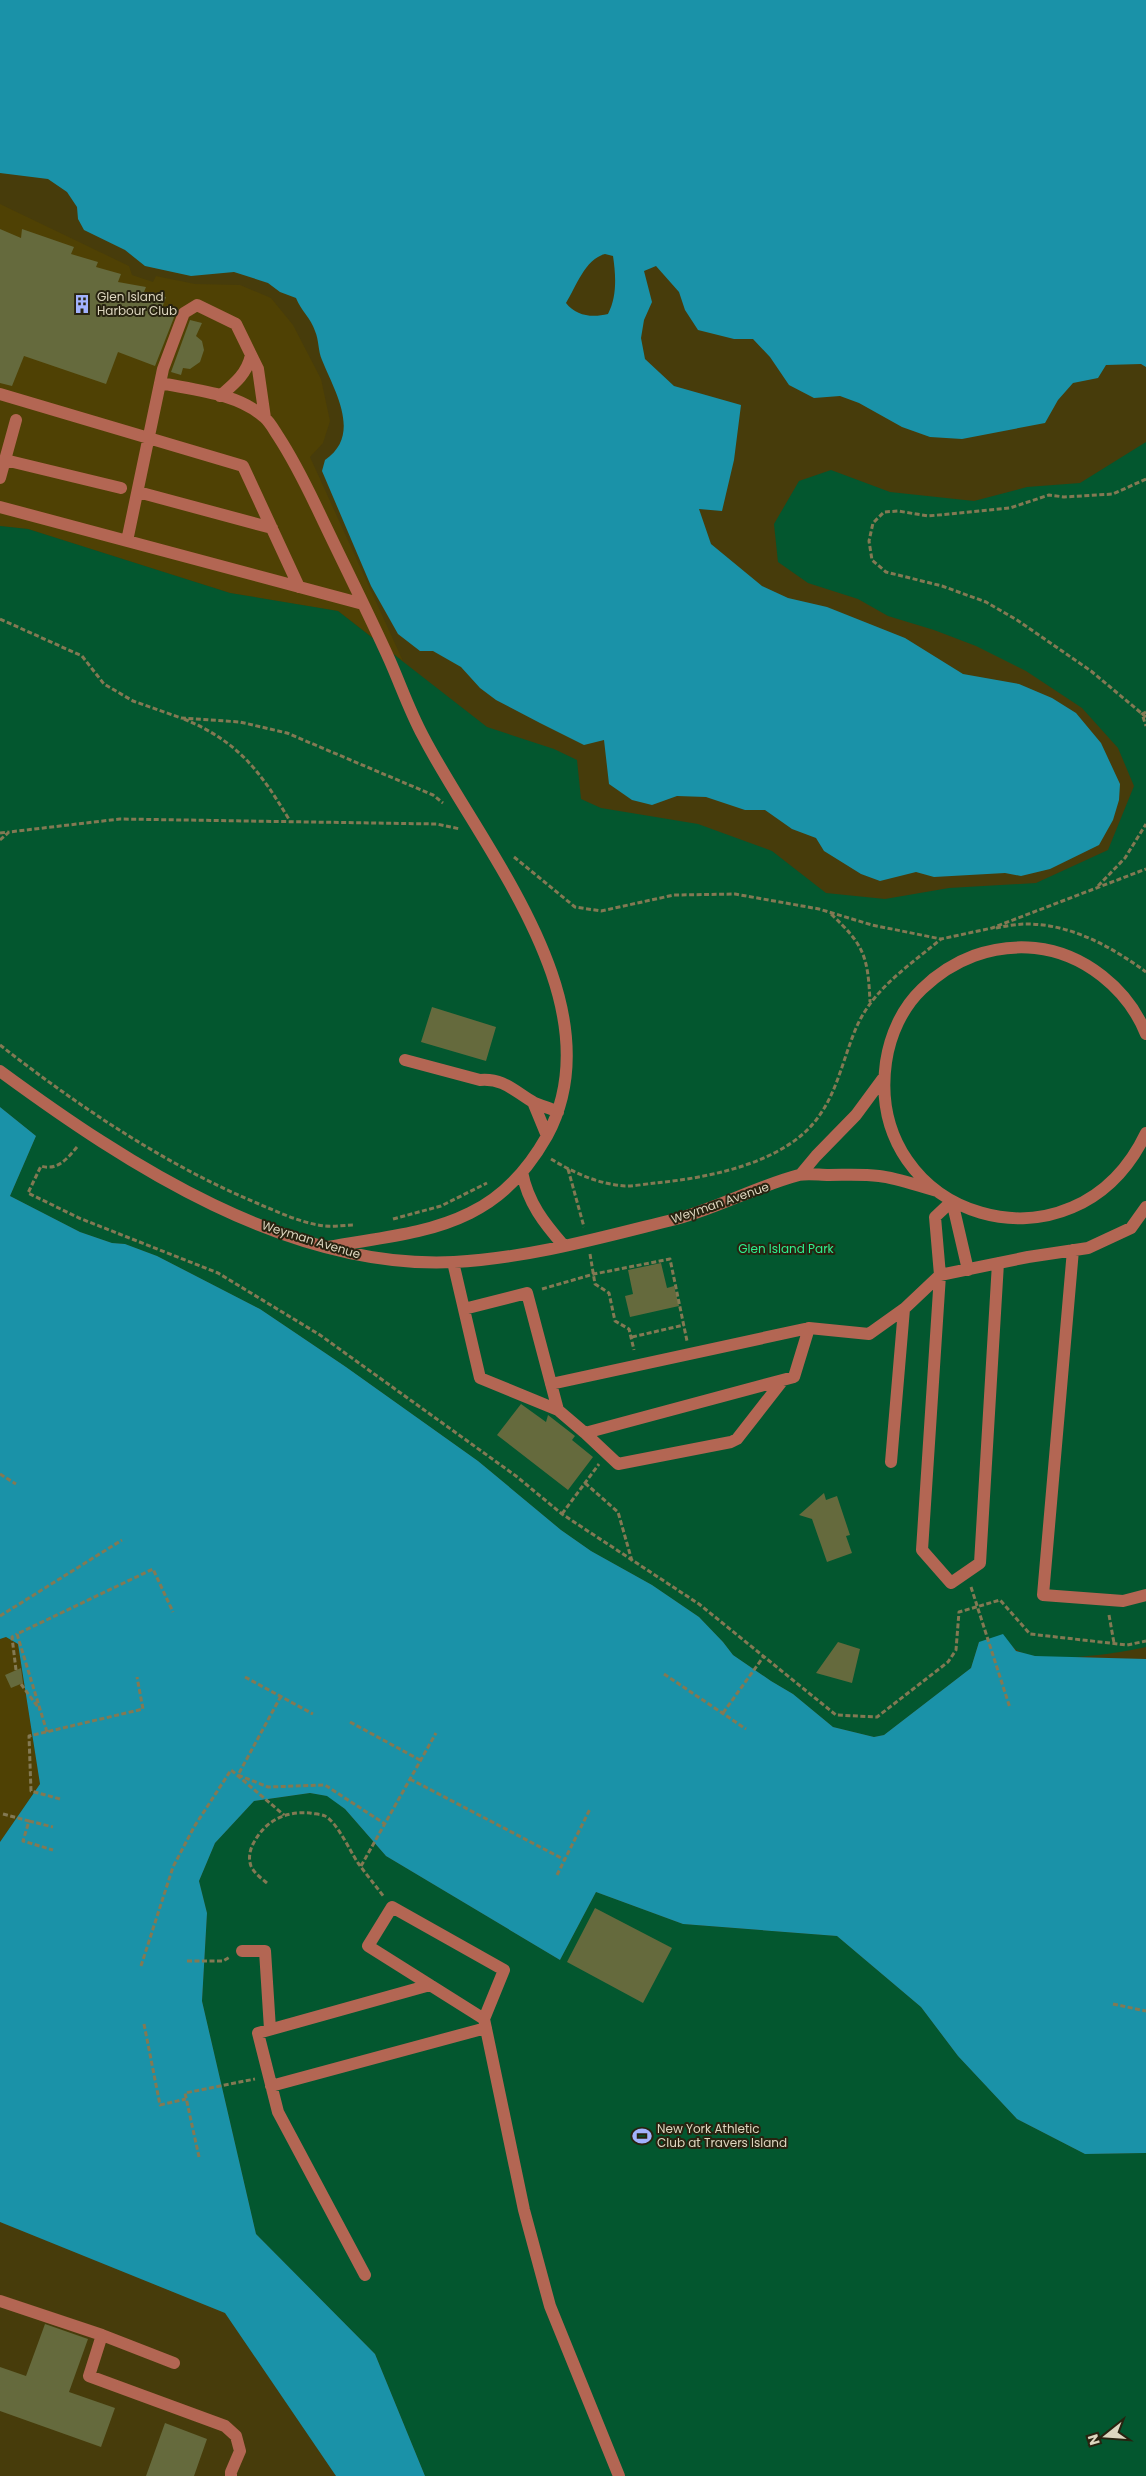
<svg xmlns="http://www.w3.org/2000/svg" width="1146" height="2476" font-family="Poppins,sans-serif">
<rect width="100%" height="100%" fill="#473c0b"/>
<path fill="#4f4104" d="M0,204l129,62 3,9 21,7 3,-6 39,8 45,1 31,13 22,27 28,54 9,42 -7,22 -13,14 93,204 -65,-50 -108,-18 -202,-64 -28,-3z
M6,1637l12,7 22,140 -40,58v-203z"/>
<path fill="#03572f" d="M1146,442v1205c-26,6 -116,21 -134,-1l-33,-4 -8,26 -87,67 -10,2 -41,-10 -40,-33 -22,-13 -38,-26 -10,-13 -24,-25 -47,-32 -61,-34 -30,-21 -83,-69 -132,-94 -86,-58 -103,-53 -32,-12 -13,-1 -32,-11 -70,-36 26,-60 -36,-29v-581l28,3 202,64 108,18 149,116 67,22 23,11 4,39 20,9 97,16 74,27 54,42 59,6 64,-11 87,-5 72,-33 26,-64 -16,-38 -36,-40 -56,-37 -50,-25 -42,-16 -46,-14 -30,-17 -50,-16 -30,-21 -4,-38 25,-43 32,-11 59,22 84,9 53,-14 53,-4z
M310,1793l18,3 17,13 41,47 174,104 36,-68 87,32 154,12 84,71 37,49 59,63 68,35 61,-1v323h-721l-50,-122 -119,-120 -54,-233 5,-88 -8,-32 16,-38 39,-42z"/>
<path fill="#1a92a8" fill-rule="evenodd" d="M0,0h1146v367l-5,-3 -35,1 -8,13 -25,5 -15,17 -13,23 -83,16 -32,-2 -28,-10 -43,-24 -19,-7 -26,2 -25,-13 -19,-28 -17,-18h-19l-36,-9 -13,-20 -6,-18 -23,-26 -12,5 8,31 -8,18 -3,18 4,21 29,27 67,19 -7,55 -12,51 -23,-2 12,35 51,42 26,12 39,9 78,31 58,36 56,10 33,14 24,15 25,30 19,41 -1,16 -6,20 -14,25 -49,24 -29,7 -16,-3 -71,4 -18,-5 -36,9 -19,-7 -37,-23 -8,-13 -24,-9 -27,-19h-20l-39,-13 -29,-1 -25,9 -20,-5 -23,-16 -5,-44 -20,5 -44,-22 -44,-23 -16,-12 -19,-21 -28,-16h-13l-22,-17 -27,-48 -49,-115 3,-11c37,-25 10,-68 -3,-100 -4,-9 -3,-20 -7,-29 -4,-13 -14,-20 -19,-33l-16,-6 -12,-9 -34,-11 -43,4 -46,-10 -20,-16 -41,-20 -6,-11 -1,-12 -10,-15 -19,-13 -48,-6zM605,254l8,2c3,20 4,41 -5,58 -16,4 -32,2 -42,-11 10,-16 19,-44 39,-49z
M0,1107l36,29 -26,60 70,36 32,11 13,1 32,12 103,53 86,58 132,94 83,69 30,21 61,34 47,32 24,25 10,13 38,26 22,13 40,33 41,10 10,-2 87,-67 8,-26 24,-8 13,17 19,5 111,3v494l-61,1 -68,-35 -59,-63 -37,-49 -84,-71 -154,-12 -87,-32 -36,68 -174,-104 -41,-47 -18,-13 -17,-3 -56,8 -39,42 -16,38 8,32 -5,88 54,233 119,120 50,122h-89l-111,-163 -225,-91v-380l40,-58 -22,-140 -12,-7 -6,2z"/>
<path fill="#656a3d" d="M0,229l21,9 1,-9 52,18 -3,7 27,8 -2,5 25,7 -3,8 28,5 -2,5 22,5 -5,14 14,4 -20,51 -37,-14 -12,32 -82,-28 -12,30 -12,-3z
M190,320l12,3 -6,13 6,5 2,9 -4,12 -10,7 -7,-1 -2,7 -10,-3z
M432,1007l64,20 -10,34 -65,-19z
M661,1263l6,25 7,-2 5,20 -49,11 -5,-21 8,-2 -5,-24z
M521,1404l25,18 2,-7 27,21 -3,4 21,17 -25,33 -71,-55z
M824,1493l2,7 11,-4 13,39 -4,1 6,17 -25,9 -15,-43 -13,-4z
M838,1642l22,7 -8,34 -36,-10z
M21,1668l2,15 -12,5 -6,-13z
M595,1908l77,40 -29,55 -76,-41z
M45,2324l43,15 -19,53 46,16 -14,39 -101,-36v-44l26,9z
M165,2423l42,16 -13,37h-48z"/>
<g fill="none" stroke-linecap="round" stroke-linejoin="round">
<path stroke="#837953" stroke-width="3" stroke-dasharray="5 2.5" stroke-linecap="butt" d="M1146,479l-33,15 -49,3 -15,-2 -39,13 -82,8 -30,-5 -14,1 -11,11 -4,18 3,19 14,12 56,14 44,16 31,18 74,51 55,46
M0,619l82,37 22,28 29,17 48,17 59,4 47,11 146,62 10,8
M1146,712l-4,2 4,12
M184,719c55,23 76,52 106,102
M0,833l8,-1
M0,840l9,-8 111,-13 317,5 23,5
M514,857l61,50 26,4 73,-16 61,-1 84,15 53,16 69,14 51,-11 154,-59
M1098,886l27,-28 21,-34
M831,914c33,31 37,42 39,88
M996,928c10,-2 21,-4 31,-4 44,0 85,23 119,48
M0,1045c78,61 167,121 259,159 21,9 43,19 65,22 10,1 21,-1 31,-1
M77,1147c-10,12 -20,24 -36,19l-13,27 51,25 139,55 102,62 196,141 46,38 137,90 137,111 41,2 71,-55 8,-12 3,-38 41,-12 30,34 97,11 19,-4
M551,1159c23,14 47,25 74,27 10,0 21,-2 30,-3 53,-5 132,-20 164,-67 19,-26 25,-61 38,-90 17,-38 53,-61 84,-87
M568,1169l16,58
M393,1219l48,-13 46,-23
M590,1254l5,30 14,9 6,28 14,8 5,21
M542,1289l52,-15 76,-15 17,82
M632,1337l52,-12
M0,1474l16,10
M585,1483l33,29 14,49
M562,1514l37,-50
M971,1587l39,121
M1109,1615l5,28
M0,1616l122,-76
M16,1670l-4,-33 5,-3
M664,1674l82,55
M245,1677l68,37
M21,1684l19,26
M281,1696l-43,79 30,12 57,-2 60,39
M723,1713l41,-57
M350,1722l70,38
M47,1732l-30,-98 136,-65 20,43
M410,1779l155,81
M60,1799l-29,-8 -2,-55 114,-27 -6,-32
M3,1814l26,7 -6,20 30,9
M29,1821l24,6
M361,1866l75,-133
M557,1875l33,-66
M267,1883c-6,-5 -13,-10 -16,-17 -3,-8 -1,-16 2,-22 12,-23 31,-33 57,-31 4,1 11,1 15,3 12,6 25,35 33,47 8,11 17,22 26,34
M187,1961h36l7,-4
M141,1966l32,-99 21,-40 37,-57 53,45
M1113,2004l33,7
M144,2024l16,81 26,-6
M199,2157l-14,-64 70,-14"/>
<path stroke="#b36653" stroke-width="12" d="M160,383c34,7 77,10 104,34 6,5 10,13 14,19 15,23 27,47 39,72 24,51 50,102 73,153 11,25 20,51 33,75 58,112 195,268 124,400 -18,32 -44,61 -77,77 -44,22 -94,25 -142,34
M0,394l243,72 56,121
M220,396c14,-12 27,-22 31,-41
M5,460l116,28
M0,478l16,-58
M138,492l134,36
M0,507l363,97
M127,541l36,-172 21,-56 13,-8 39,19 22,45 7,49
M1146,1034c-18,-45 -62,-81 -111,-86 -43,-4 -82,11 -113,41 -20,19 -32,46 -36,73 -22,156 188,222 260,71
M405,1060l75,20c24,-2 34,11 53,22 8,4 17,6 25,10
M0,1071c128,94 289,199 454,191 76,-4 149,-25 222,-43 42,-11 81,-33 123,-44 9,-2 20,0 30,0 17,0 33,-1 50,1 19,2 39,10 58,15
M533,1102l14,34
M522,1172c6,31 22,51 42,74
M801,1174l15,-18 40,-41 28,-38
M1073,1250l-30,345 80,6 23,-6
M453,1262l27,116 78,32 27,23 209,-56 15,-49 60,6 35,-25 36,-34 88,-18 60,-9 43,-20 15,-21
M968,1270l-16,-69 -17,16 5,58 -18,275 29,33 29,-20 18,-300
M464,1309l63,-16 31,117
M551,1384l258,-56
M585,1433l33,31 113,-22 6,-3 46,-59
M891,1462l13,-153
M242,1951h23l5,78
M484,2019l-116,-73 24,-39 112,63 -20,49 40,191 26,96 69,170
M271,2086l215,-58
M365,2275l-87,-163 -20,-79 172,-48
M0,2301l102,34 -13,41 136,50 11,10 4,15 -9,21v4
M102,2335l72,28"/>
</g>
<defs>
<g id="building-bare" transform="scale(1.5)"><path d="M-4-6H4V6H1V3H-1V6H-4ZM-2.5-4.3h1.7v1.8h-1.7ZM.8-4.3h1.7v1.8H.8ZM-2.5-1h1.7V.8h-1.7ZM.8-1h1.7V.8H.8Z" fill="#a2b2fd" stroke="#282310" stroke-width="2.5" paint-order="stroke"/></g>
<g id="stadium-bare" transform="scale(1.5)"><path d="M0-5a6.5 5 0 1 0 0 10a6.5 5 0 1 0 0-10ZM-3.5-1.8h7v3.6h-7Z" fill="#a2b2fd" stroke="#282310" stroke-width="2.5" paint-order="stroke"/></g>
</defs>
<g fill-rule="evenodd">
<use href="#building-bare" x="82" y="304"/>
<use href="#stadium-bare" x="642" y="2136"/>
</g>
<g text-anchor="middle" stroke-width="4" stroke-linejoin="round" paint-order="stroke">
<g font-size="12" fill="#ddd6bf" stroke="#282310" text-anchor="start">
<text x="97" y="301">Glen Island<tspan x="97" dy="14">Harbour Club</tspan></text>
<text x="657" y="2133">New York Athletic<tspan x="657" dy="14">Club at Travers Island</tspan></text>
</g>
<g font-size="12" fill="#ddd6bf" stroke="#282310">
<text transform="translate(720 1203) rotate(-19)" y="4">Weyman Avenue</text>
<text transform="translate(311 1240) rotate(17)" y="4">Weyman Avenue</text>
</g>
<g font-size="12" fill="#2ff08e" stroke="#282310">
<text x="786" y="1253">Glen Island Park</text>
</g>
</g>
<g transform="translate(1106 2436) rotate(253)" stroke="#282310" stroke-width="4" paint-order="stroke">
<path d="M0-4L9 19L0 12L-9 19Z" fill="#ddd6bf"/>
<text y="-8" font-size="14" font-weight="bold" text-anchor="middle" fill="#ddd6bf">N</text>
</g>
</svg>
